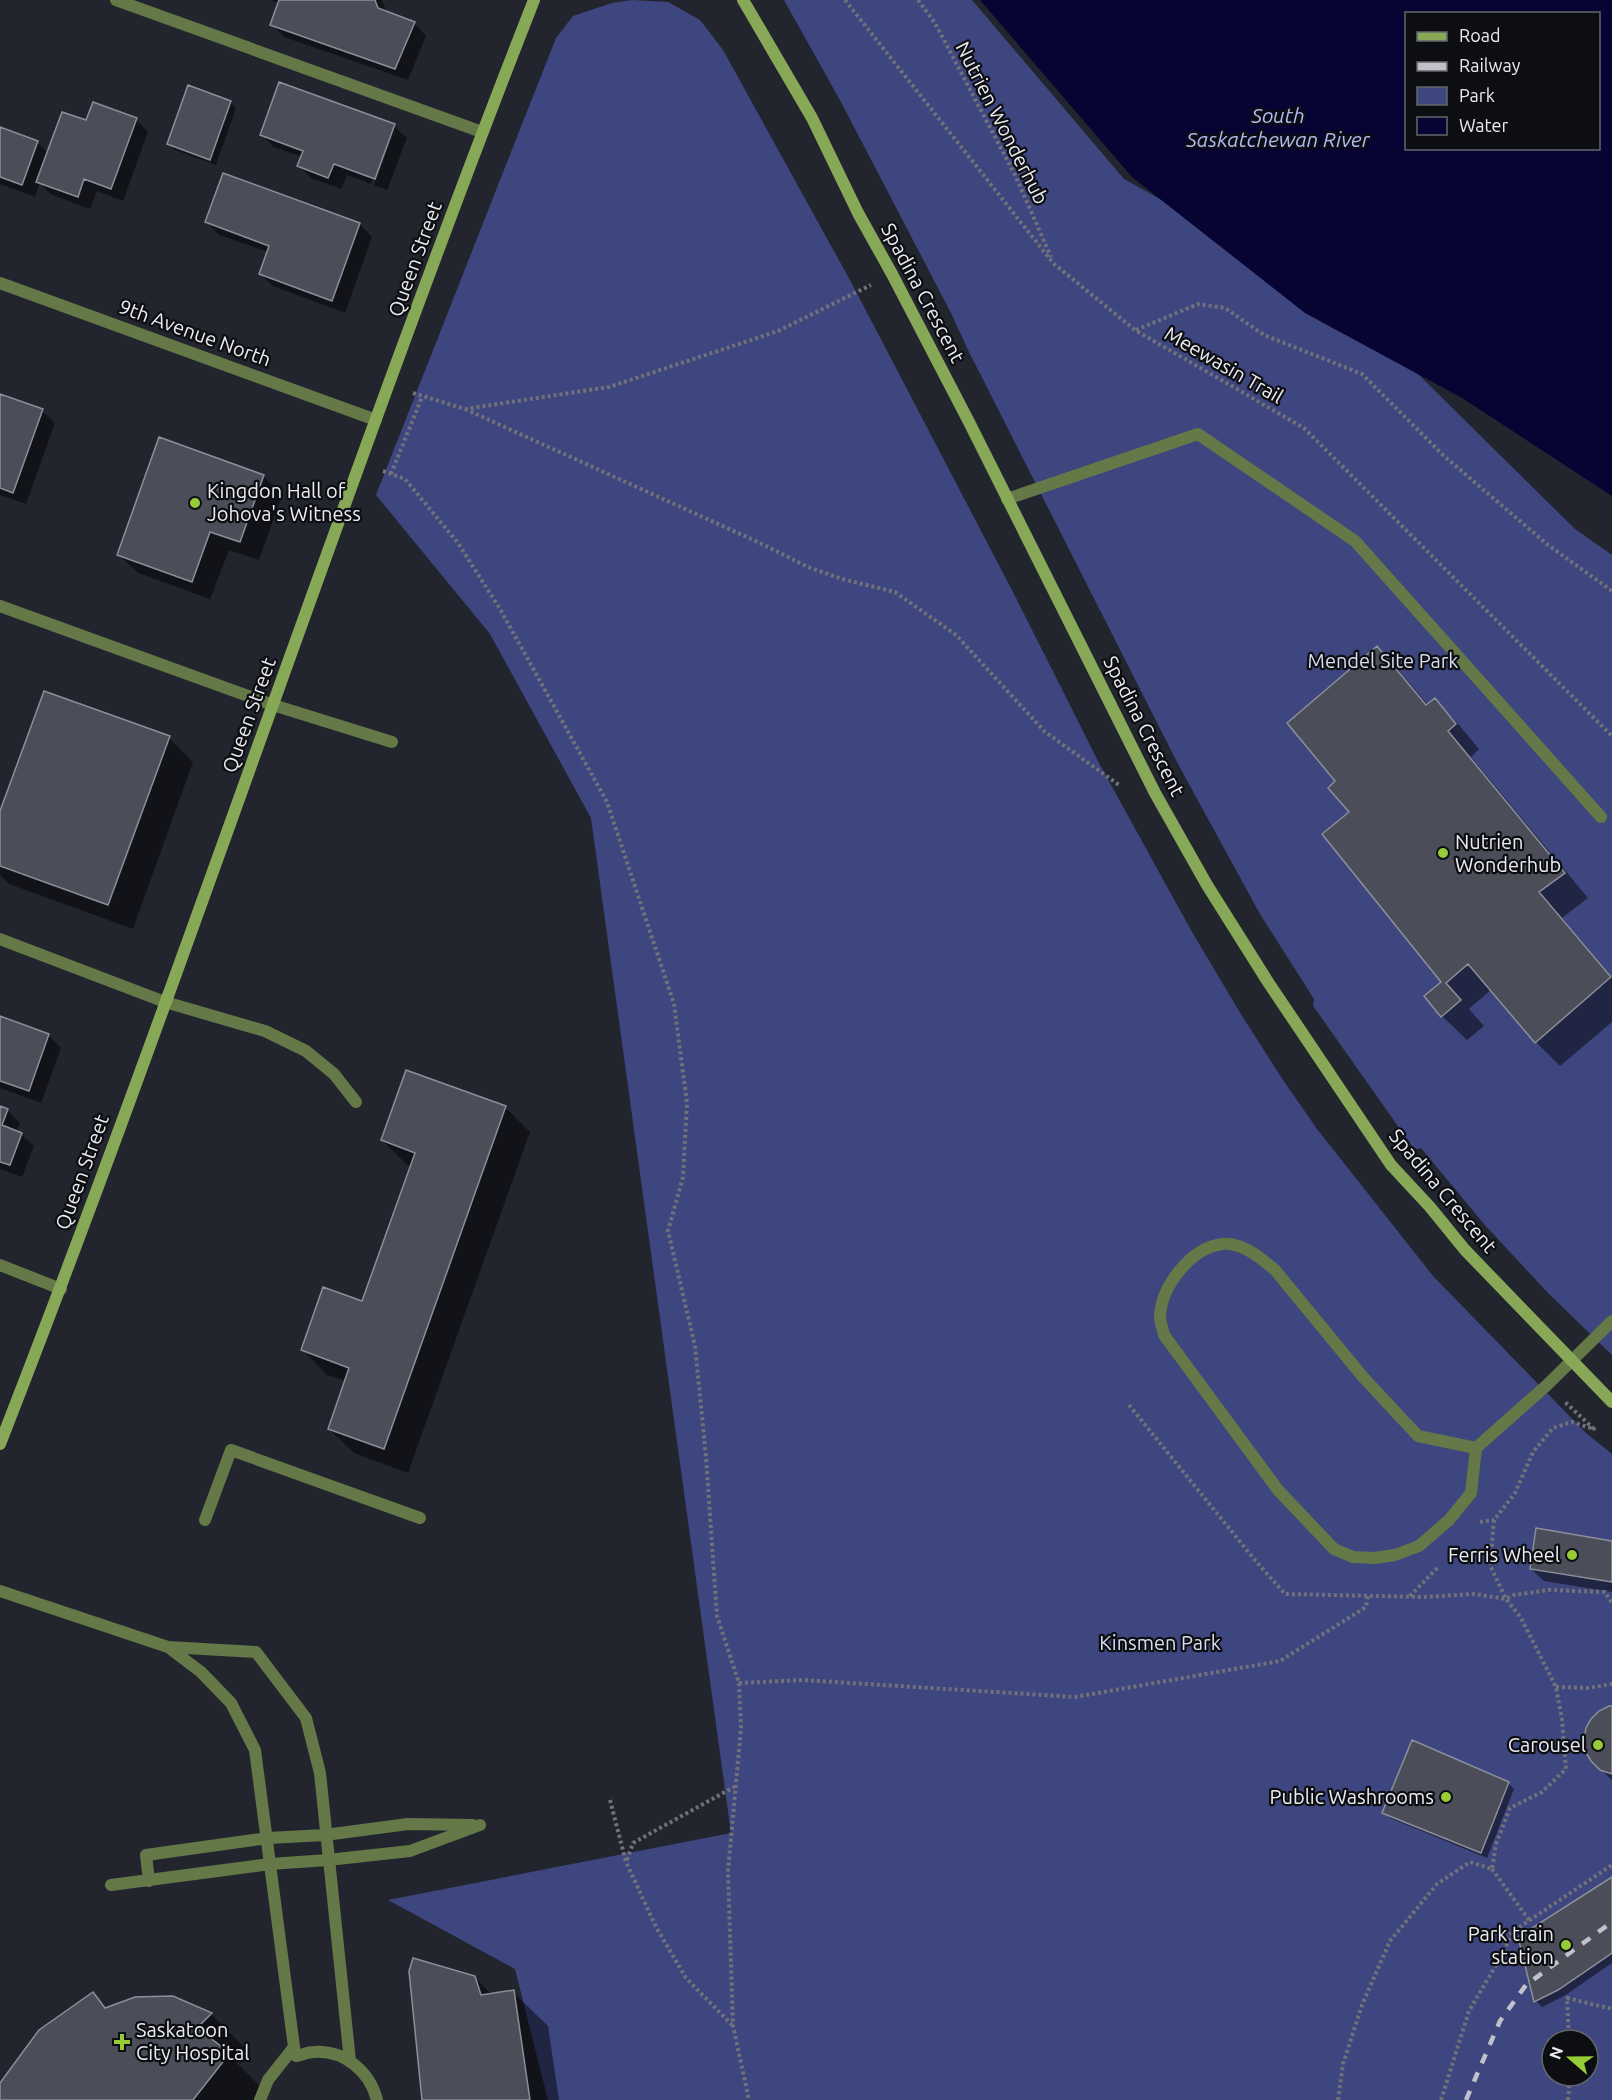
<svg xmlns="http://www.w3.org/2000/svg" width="1612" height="2100" font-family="Ubuntu,sans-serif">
<rect width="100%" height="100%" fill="#23252e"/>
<path fill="#3e4680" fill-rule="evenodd" d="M632,0l36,2 32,18 23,30 128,232 163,312 86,171 92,167 50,84 41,64 34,49 116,147 153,157 26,21v646h-1064l-33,-131 -127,-69 343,-67 -140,-1015 -101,-184 -114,-139 180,-457 17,-22 39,-13zM1552,2040h36v36h-36z
M784,0h188l152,179 193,108 102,88 156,154 37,26v800l-64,-62 -64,-69 -63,-76 -4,1 -5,-3 -96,-136 -3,-4 1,-7 -54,-85 -82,-150 -210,-414 -17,-37 -110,-211z"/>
<path fill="#070332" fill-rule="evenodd" d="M980,0h632v496l-150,-98 -157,-85 -173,-136zM1406,14h192v134h-192z"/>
<path fill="#0007" d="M271,0h111l5,13 27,10 12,13 -18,44 -124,-43 -12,-13 7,-21z
M230,102l6,6 -20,57 -41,-15 -6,-6z
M136,119l12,13 -25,69 -26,-10 -7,18 -40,-15 -10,-11 -5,14 -35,-13v-56l37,14 11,11 39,-31z
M394,126l13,12 -20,52 -13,-5 20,-55h-3l-20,54 -24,-9 -6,14 -30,-11 -12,-12 3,-9 -28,-10 -12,-12z
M224,175l136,49 12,13 -27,76 -72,-27 -13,-12 8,-22 -49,-17 -12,-13z
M0,396l42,15 13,12 -29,81 -26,-9z
M263,476l19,19 -23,65 -30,-10 -19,49 -72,-26 -19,-18z
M1377,649l24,24 27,32 6,-5 25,25 20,24 -8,8 117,141 -26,20 50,59v45l-52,44 -24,-24 -44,-53 -23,20 15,17 -17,14 -25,-24 1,-33 -92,-170 -14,-32z
M169,738l24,24 -60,167 -124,-45 -9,-9v-59z
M0,1018l48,17 13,13 -20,55 -41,-15z
M505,1107l25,25 -122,341 -54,-20 -25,-24 17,-48 -19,-6 -24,-25 60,-47 48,-137 -4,-1 -25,-25z
M0,1108l7,2 13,13 -4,9 5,2 13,12 -12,31 -22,-8z
M1612,1542v50l-68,-11 -13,-12z
M1612,1707v73l-20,-19z
M1508,1783l6,6 -27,69 -97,-40 -6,-5z
M1612,1878v85l-48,33 -22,11 -6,-6z
M475,1977l17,18 21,-3 35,34 11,74h-135z
M93,1993l15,16 103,5 34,34 -11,12 29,29 -9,11h-254v-15z"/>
<path fill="#4b4e58" stroke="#8c8f9a" stroke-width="1.5" d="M279,0h96l3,8 37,14 -20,47 -125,-44z
M279,82l116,42 -20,55 -41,-15 -6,14 -31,-12 6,-15 -43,-16z
M188,85l43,16 -21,59 -43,-16z
M93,102l44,16 -26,71 -27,-10 -6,18 -42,-15 26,-70 24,8z
M0,127l38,14 -16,44 -22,-8z
M223,173l137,50 -28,78 -73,-27 10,-28 -64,-24z
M0,394l43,15 -30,84 -13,-5z
M159,437l105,38 -24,67 -30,-10 -18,50 -75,-27z
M1377,646l49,59 9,-7 21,26 -8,7 117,142 -26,19 72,85 -76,66 -67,-79 -22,19 15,17 -20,17 -17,-21 17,-14 -119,-148 27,-22 -21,-24 7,-7 -48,-58z
M44,691l126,45 -62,169 -108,-39v-55z
M0,1016l49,18 -20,57 -29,-10z
M406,1070l100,36 -122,343 -56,-20 21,-61 -48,-18 22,-63 39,14 53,-148 -34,-13z
M0,1106l8,3 -6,16 20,8 -12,32 -10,-3z
M1536,1528l76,13v41l-82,-13z
M1609,1706h3v68l-12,-4 -9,-9 -6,-10 -1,-11 2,-12 5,-9 8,-8z
M1412,1740l97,42 -28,71 -99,-40z
M1612,1877v76l-54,37 -24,12 -16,-65z
M413,1958l62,18 6,19 33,-5 16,110h-108l-13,-129z
M93,1992l12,16 30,-11 38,-1 39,17 -15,15 33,25 -37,47h-193v-17l39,-53z"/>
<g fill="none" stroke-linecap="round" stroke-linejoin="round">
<path stroke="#707179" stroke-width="4" stroke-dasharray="3 3" stroke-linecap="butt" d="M845,0l208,263 82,67 169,98 308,308
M918,0l17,23 80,152 36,82
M1136,330l62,-26 27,4 39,27 98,39 82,82 104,89 64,46
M413,393l52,16 144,-22 169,-56 93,-46
M465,409l295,134 48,24 34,12 53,13 61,43 89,97 74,53
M383,471l22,8 53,64 42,66 107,193 67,202 13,99 -4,74 -15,54 27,115 11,111 11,159 22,67 2,45 -13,143 5,155 16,74
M391,474l31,-77
M1129,1405l125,154 31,35 138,3 51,-3 32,5 8,-4 35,-5 56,2 7,11
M1480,1522l14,-2
M1410,1596l28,-29
M739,1683l63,-3 273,17 205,-36 86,-54 2,-11
M1556,1687l32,1 24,-4
M610,1800l16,62 30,65 30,51 46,47
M627,1860l6,-17 101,-56
M1492,1869l37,51
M1569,2040l-2,-42 45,11
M1338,2100l5,-36 19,-59 28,-64 47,-57 33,-22 22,7 4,-25 14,-36 32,-16 24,-23 -4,-49 -6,-33 -35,-69 -15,-19 -16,-34 4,-45 21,-27 18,-41 20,-24 19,-6 22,7 -29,-27
M1441,2100l28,-89 34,-58 9,-21 100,-67
M1568,2100l2,-24"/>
<path stroke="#647947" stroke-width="12" d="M116,0l366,132
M1007,499l191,-65 157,107 246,276
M0,606l273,99 119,37
M165,1002l100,29 41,20 28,23 22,28
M0,1265l61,24
M1476,1448l-58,-12 -55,-59 -88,-107c-14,-12 -33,-28 -53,-26 -31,4 -61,42 -62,73 0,5 3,12 4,18l114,155 56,59 19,8 21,1 21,-3 24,-9 30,-26 22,-27 5,-45 71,-63 65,-64
M205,1520l26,-70 189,68
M0,1591l168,56
M149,1881l-3,-26 122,-17 57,-3 83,-11 65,1
M111,1885l159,-21 58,-4 82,-9 70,-26
M294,2047l-39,-297 -24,-47 -30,-31 -33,-25 88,5 50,66 14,55 30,288
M260,2100l8,-20 26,-33 2,9c6,-1 12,-4 18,-4 31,-2 56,20 63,48"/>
<path stroke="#647947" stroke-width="12" d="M0,283l376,137
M0,939l165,63"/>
<path stroke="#87a957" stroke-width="12" d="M743,0l69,118 46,95 34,61 77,148 186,371 52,92 61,97 123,183 39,42 35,43 147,152
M0,1444c187,-478 346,-966 534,-1444"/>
<path stroke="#c1c2c9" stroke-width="4.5" stroke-dasharray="10 10" stroke-linecap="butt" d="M1466,2100l34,-79 26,-36 86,-63"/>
</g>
<g fill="#97cc39" stroke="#0d0e12" stroke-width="2">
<circle cx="195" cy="503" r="6"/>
<circle cx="1443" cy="853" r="6"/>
<circle cx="1572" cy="1555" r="6"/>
<circle cx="1598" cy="1745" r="6"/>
<circle cx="1446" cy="1797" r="6"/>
<circle cx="1566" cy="1945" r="6"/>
<path d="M119 2033h6v6h6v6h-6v6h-6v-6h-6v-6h6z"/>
</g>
<g text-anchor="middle" stroke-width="4.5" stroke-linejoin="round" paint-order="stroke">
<g font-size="20" fill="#ebecf2" stroke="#0d0e12">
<text transform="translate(1002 123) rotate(63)" y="7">Nutrien Wonderhub</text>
<text transform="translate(415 259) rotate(-70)" y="7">Queen Street</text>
<text transform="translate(923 293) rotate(62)" y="7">Spadina Crescent</text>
<text transform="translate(195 333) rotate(20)" y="7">9th Avenue North</text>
<text transform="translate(1224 365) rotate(30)" y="7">Meewasin Trail</text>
<text transform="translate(249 715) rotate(-70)" y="7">Queen Street</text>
<text transform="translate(1144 726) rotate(63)" y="7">Spadina Crescent</text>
<text transform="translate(82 1172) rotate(-70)" y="7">Queen Street</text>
<text transform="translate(1443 1191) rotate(50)" y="7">Spadina Crescent</text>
</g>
<g font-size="20" fill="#ebecf2" stroke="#0d0e12" text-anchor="end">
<text x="207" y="498" text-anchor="start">Kingdon Hall of<tspan x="207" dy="23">Johova's Witness</tspan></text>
<text x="1455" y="849" text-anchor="start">Nutrien<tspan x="1455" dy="23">Wonderhub</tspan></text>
<text x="1560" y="1562">Ferris Wheel</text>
<text x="1586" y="1752">Carousel</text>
<text x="1434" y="1804">Public Washrooms</text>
<text x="1554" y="1941">Park train<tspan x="1554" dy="23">station</tspan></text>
<text x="136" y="2037" text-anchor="start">Saskatoon<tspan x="136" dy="23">City Hospital</tspan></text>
</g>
<g font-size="20" fill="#d8ddf1" stroke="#0d0e12">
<text x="1383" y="668">Mendel Site Park</text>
<text x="1160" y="1650">Kinsmen Park</text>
</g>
<g font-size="21" font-style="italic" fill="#afbbf6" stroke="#0d0e12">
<text x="1278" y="123">South<tspan x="1278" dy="24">Saskatchewan River</tspan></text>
</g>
</g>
<rect x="1405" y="12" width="195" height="138" fill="#0d0e12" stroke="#66676c" stroke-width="1.5"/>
<rect x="1417" y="32" width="30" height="9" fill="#87a957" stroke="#66676c" stroke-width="1.5"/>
<text x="1459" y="42" font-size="18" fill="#ebecf2">Road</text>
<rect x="1417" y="62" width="30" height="9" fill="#c1c2c9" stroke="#66676c" stroke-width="1.5"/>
<text x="1459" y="72" font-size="18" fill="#ebecf2">Railway</text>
<rect x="1417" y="87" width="30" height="18" fill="#3e4680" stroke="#66676c" stroke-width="1.5"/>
<text x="1459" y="102" font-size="18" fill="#ebecf2">Park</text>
<rect x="1417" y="117" width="30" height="18" fill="#070332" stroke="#66676c" stroke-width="1.5"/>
<text x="1459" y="132" font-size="18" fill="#ebecf2">Water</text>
<g transform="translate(1570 2058) rotate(290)"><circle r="28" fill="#0d0e12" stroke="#66676c" stroke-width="1.5"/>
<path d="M0-4.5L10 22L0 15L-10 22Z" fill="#97cc39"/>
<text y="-9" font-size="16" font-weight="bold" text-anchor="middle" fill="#ebecf2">N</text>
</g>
</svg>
